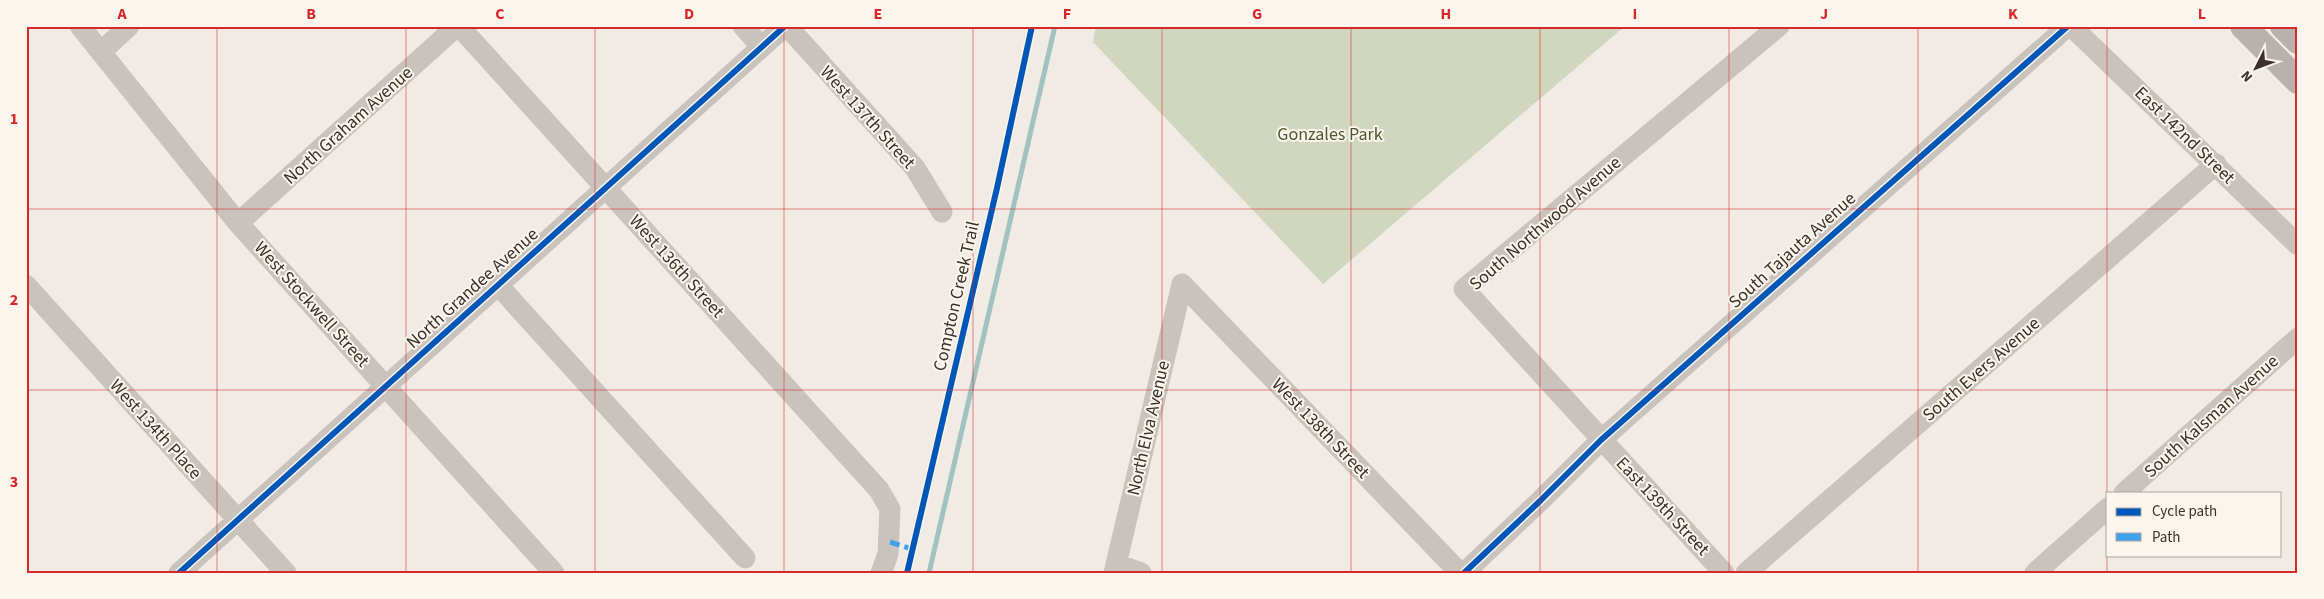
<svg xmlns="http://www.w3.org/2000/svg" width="2324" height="599" font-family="'Source Sans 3',sans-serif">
<rect width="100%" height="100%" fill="#f0ebe5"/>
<path fill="#d1d6bf" d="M1096,26h529l-302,258 -230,-242z"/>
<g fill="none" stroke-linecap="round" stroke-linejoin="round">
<path stroke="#a1c2c1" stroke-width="5" d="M929,573l126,-547"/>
<path stroke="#c9c3be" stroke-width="21" d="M80,26l158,197 316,350
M459,26l420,464 11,19 -2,45 -7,19
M743,26l18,21
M787,26l128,142 27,44
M2071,26l227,219
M102,51l27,-25
M238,223l219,-197
M1182,284l278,289
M26,285l260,288
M498,285l247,273
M2124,493l174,-155
M1116,564l25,9
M179,573l606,-547
M1114,573l68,-289
M1464,573l76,-72 61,-61 467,-414
M1724,573l-260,-284 315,-263
M1746,573l470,-409
M2035,573l73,-65"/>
<path stroke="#b8b1ad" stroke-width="26" d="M2243,26l55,55
M2283,26l15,15"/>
<path stroke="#3fa3eb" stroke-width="5" stroke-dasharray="10 5" stroke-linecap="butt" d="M890,542l22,7"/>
<g stroke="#fbf5ee" stroke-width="9">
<path id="cycleway" d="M179,573l606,-547
M907,573l90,-385 35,-162
M1464,573l76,-72 61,-61 467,-414"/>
</g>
<use href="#cycleway" stroke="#0057b8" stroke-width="6"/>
</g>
<path fill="none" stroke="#d62828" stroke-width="1" stroke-opacity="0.55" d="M217,26v547M406,26v547M595,26v547M784,26v547M973,26v547M1162,26v547M1351,26v547M1540,26v547M1729,26v547M1918,26v547M2107,26v547M26,209h2272M26,390h2272"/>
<g text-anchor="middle" stroke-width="4" stroke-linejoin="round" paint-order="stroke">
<g font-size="18" fill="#3b302b" stroke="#fbf5ee">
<text transform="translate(868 117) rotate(48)" y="6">West 137th Street</text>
<text transform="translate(348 125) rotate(-42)" y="6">North Graham Avenue</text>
<text transform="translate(2185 135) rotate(44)" y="6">East 142nd Street</text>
<text transform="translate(1545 223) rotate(-41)" y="6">South Northwood Avenue</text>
<text transform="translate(1792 250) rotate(-42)" y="6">South Tajauta Avenue</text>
<text transform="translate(677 266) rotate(48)" y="6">West 136th Street</text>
<text transform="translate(472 288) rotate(-42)" y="6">North Grandee Avenue</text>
<text transform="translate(956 296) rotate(-77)" y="6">Compton Creek Trail</text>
<text transform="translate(312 304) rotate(48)" y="6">West Stockwell Street</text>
<text transform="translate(1981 369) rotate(-41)" y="6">South Evers Avenue</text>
<text transform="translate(2211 416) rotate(-42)" y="6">South Kalsman Avenue</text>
<text transform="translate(1148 428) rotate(-77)" y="6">North Elva Avenue</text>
<text transform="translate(1321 428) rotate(46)" y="6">West 138th Street</text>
<text transform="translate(156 429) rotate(48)" y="6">West 134th Place</text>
<text transform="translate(1663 506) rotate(47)" y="6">East 139th Street</text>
</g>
<g font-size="18" fill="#4a5a2e" stroke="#fbf5ee">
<text x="1330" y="140">Gonzales Park</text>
</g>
</g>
<rect width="2324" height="599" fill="none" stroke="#fbf5ee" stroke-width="55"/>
<rect x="2106" y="492" width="175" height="65" fill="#fbf5ee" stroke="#aea6a0"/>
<rect x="2116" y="508" width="25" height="8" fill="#0057b8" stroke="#aea6a0"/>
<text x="2152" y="516" font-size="15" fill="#3b302b">Cycle path</text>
<rect x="2116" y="533" width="25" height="8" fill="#3fa3eb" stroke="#aea6a0"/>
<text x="2152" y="542" font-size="15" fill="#3b302b">Path</text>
<g transform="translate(2256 68) rotate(228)" stroke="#fbf5ee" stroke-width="4" paint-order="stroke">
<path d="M0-4L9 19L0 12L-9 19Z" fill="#3b302b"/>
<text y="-8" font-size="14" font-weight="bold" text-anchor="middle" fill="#3b302b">N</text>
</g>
<rect x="28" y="28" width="2268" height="544" fill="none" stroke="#d62828" stroke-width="2"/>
<g font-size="16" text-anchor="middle" font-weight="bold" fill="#d62828">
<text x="122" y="19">A</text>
<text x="311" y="19">B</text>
<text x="500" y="19">C</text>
<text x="689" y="19">D</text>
<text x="878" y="19">E</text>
<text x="1067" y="19">F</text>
<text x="1257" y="19">G</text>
<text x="1446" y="19">H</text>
<text x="1635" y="19">I</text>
<text x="1824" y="19">J</text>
<text x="2013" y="19">K</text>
<text x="2202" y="19">L</text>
<text x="14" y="124">1</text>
<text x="14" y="305">2</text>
<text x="14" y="487">3</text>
</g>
</svg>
